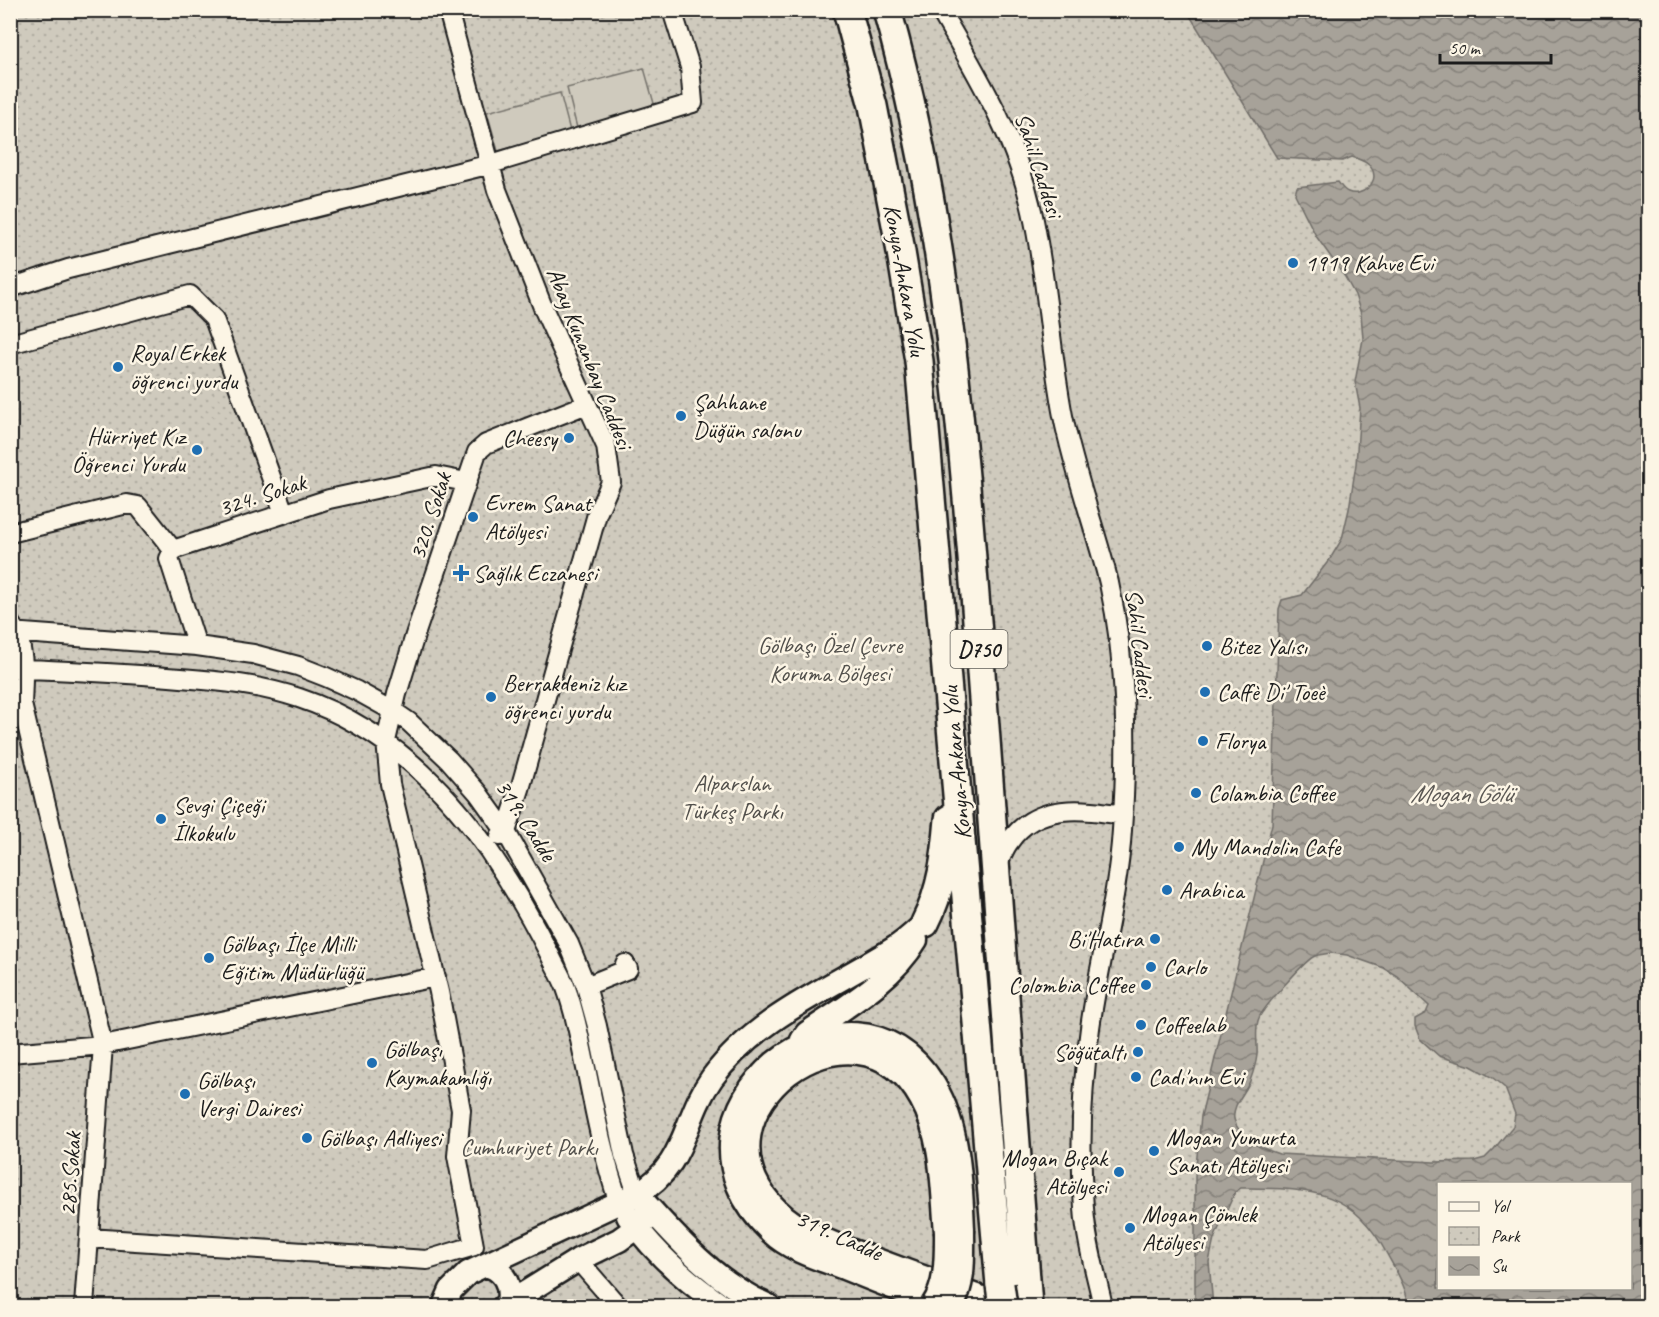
<svg xmlns="http://www.w3.org/2000/svg" width="1659" height="1317" font-family="Caveat,sans-serif">
<defs>
<pattern id="park-dots" width="8" height="8" patternUnits="userSpaceOnUse" patternTransform="scale(1.5)"><rect width="8" height="8" fill="#cfcabd"/><path d="M2 2h.1M6 6h.1" fill="none" stroke="#b1ada2" stroke-width="1.8" stroke-linecap="round"/></pattern>
<pattern id="water-waves" width="16" height="10" patternUnits="userSpaceOnUse" patternTransform="scale(1.5)"><rect width="16" height="10" fill="#a7a299"/><path d="M0 5q4-4 8 0t8 0" fill="none" stroke="#87837c"/></pattern>
</defs>
<rect width="100%" height="100%" fill="#eee8d9"/>
<filter id="ink" filterUnits="userSpaceOnUse"><feTurbulence type="fractalNoise" baseFrequency=".0167" numOctaves="2"/><feDisplacementMap in="SourceGraphic" scale="12" xChannelSelector="R" yChannelSelector="G"/><feConvolveMatrix kernelMatrix="1 2 1 2 8 2 1 2 1" color-interpolation-filters="sRGB"/></filter>
<g filter="url(#ink)">
<path fill="url(#park-dots)" stroke="#76736c" stroke-width="1.5" fill-rule="evenodd" d="M10,11h1638v1295h-1637zM1438,1184h192v104h-192z"/>
<path fill="#cfcabd" stroke="#76736c" stroke-width="1.5" d="M644,68l11,39 -78,21 -10,-40z
M560,93l10,38 -72,20 -11,-39z"/>
<path fill="url(#water-waves)" stroke="#6f6c67" stroke-width="1.5" fill-rule="evenodd" d="M1187,11h461v1295h-239c-3,-19 -12,-34 -21,-50 -36,-69 -78,-67 -147,-68l-6,4 -21,47 -5,23 4,44h-18v-130l6,-60 71,-292 7,-215 3,-9 20,-5 28,-36 12,-20 7,-30 7,-45 4,-56 -5,-26 8,-43 -2,-25 -6,-19 -10,-18 -29,-41 -21,-42 2,-7 41,-5c3,4 6,9 10,10 13,6 32,-9 24,-23 -3,-7 -13,-10 -20,-12l-10,4 -65,-3zM1331,953l16,2 37,13 13,8 32,30 -3,7 -11,6v7l5,13 19,17 32,10 22,12 12,10 10,26 -2,12 -19,23 -9,9 -11,3 -40,1 -155,-8c-16,-5 -41,-16 -45,-35 -2,-15 11,-25 16,-38 3,-8 6,-18 7,-26 1,-12 -3,-26 2,-37 4,-10 45,-56 54,-61 5,-3 13,-3 18,-4zM1438,1184h192v104h-192z"/>
<g fill="none" stroke-linecap="round" stroke-linejoin="round">
<g stroke="#1c1c1c" stroke-width="22">
<path id="minor" d="M448,10l49,180 47,120 62,136 5,36 -14,32 -77,275 -14,43 -6,4
M940,10c37,64 76,128 92,201 15,67 18,137 31,205 11,56 32,111 46,167 18,82 19,164 13,247 -4,66 -23,132 -32,198 -8,58 -11,121 -6,180 2,33 12,66 19,98
M10,288l58,-19 423,-105 202,-61 -3,-36 -18,-57
M10,344l180,-49 24,24 70,194
M10,533l117,-29 11,2 35,44
M10,623c17,21 13,56 12,81l81,341 -19,261
M10,632l187,14 56,8 45,12 28,11 31,14 36,20 16,11 40,38 29,33 28,39 63,112 17,42 11,40 27,129 13,39
M197,646l-28,-87 4,-9 156,-51 107,-23 30,6
M10,668c57,3 114,5 171,10 39,3 80,7 118,20 81,27 142,84 190,153 23,34 43,68 61,104 5,11 12,22 16,33 10,27 15,57 21,85 9,45 17,86 32,130
M997,866c4,-8 7,-18 13,-25 27,-39 73,-32 113,-26
M586,986l42,-17 -3,-5
M10,1053l93,-8 333,-68
M89,1238l338,22 47,-14 -17,-90 4,-46 -22,-118 -49,-208 -4,-43 11,-47 19,-62 61,-180 9,-8 101,-40
M578,1260l40,46"/>
</g>
<g stroke="#1c1c1c" stroke-width="27">
<path id="major" d="M802,1040l5,-7c38,-26 85,-52 109,-93
M646,1204c37,41 72,80 123,102
M628,1216c25,35 59,66 94,90
M946,1232c-4,-44 -3,-94 -25,-133 -65,-118 -240,13 -145,110 27,27 67,38 101,51 42,16 85,31 128,46
M486,1265c19,5 25,20 22,38
M444,1306l7,-16 17,-17 169,-79c51,-30 45,-74 75,-116 46,-62 119,-90 181,-129 12,-7 22,-17 32,-26
M504,1306l74,-46 41,-20 36,-26
M941,1306c-32,-12 -65,-25 -97,-38 -24,-9 -53,-17 -73,-36 -127,-120 81,-282 163,-147 26,43 27,97 29,145"/>
</g>
<g stroke="#1c1c1c" stroke-width="32">
<path id="highway" d="M847,10l26,96 26,134 20,121 81,924
M887,10c60,211 76,431 93,649 17,216 32,432 48,647
M925,923c17,-33 21,-68 24,-104"/>
</g>
<use href="#minor" stroke="#fcf5e5" stroke-width="18"/>
<use href="#major" stroke="#fcf5e5" stroke-width="22"/>
<use href="#highway" stroke="#fcf5e5" stroke-width="27"/>
<g stroke="#1c1c1c" stroke-width="27" stroke-linecap="butt">
<path id="major-bridge" d="M932,1306c15,-20 14,-50 14,-74
M952,1306c13,-23 11,-50 11,-76"/>
</g>
<g stroke="#1c1c1c" stroke-width="32" stroke-linecap="butt">
<path id="highway-bridge" d="M1000,1285l3,21"/>
</g>
<use href="#major-bridge" stroke="#fcf5e5" stroke-width="22"/>
<use href="#highway-bridge" stroke="#fcf5e5" stroke-width="27"/>
</g>
</g>
<g fill="#1f6fb2" stroke="#fcf5e5" stroke-width="2">
<circle cx="1293" cy="263" r="6"/>
<circle cx="118" cy="367" r="6"/>
<circle cx="681" cy="416" r="6"/>
<circle cx="569" cy="438" r="6"/>
<circle cx="197" cy="450" r="6"/>
<circle cx="473" cy="517" r="6"/>
<path d="M458 564h6v6h6v6h-6v6h-6v-6h-6v-6h6z"/>
<circle cx="1207" cy="646" r="6"/>
<circle cx="1205" cy="692" r="6"/>
<circle cx="491" cy="697" r="6"/>
<circle cx="1203" cy="741" r="6"/>
<circle cx="1196" cy="793" r="6"/>
<circle cx="161" cy="819" r="6"/>
<circle cx="1179" cy="847" r="6"/>
<circle cx="1167" cy="890" r="6"/>
<circle cx="1155" cy="939" r="6"/>
<circle cx="209" cy="958" r="6"/>
<circle cx="1151" cy="967" r="6"/>
<circle cx="1146" cy="985" r="6"/>
<circle cx="1141" cy="1025" r="6"/>
<circle cx="1138" cy="1052" r="6"/>
<circle cx="372" cy="1063" r="6"/>
<circle cx="1136" cy="1077" r="6"/>
<circle cx="185" cy="1094" r="6"/>
<circle cx="307" cy="1138" r="6"/>
<circle cx="1154" cy="1151" r="6"/>
<circle cx="1119" cy="1172" r="6"/>
<circle cx="1130" cy="1228" r="6"/>
</g>
<g text-anchor="middle" stroke-width="5" stroke-linejoin="round" paint-order="stroke">
<rect fill="#fcf5e5" stroke="#5f5d58" stroke-width="1.5" x="950.5" y="630" width="57" height="38" rx="4.5"/>
<g font-size="22" font-weight="bold" fill="#1c1c1c">
<text x="979" y="657">D750</text>
</g>
<g font-size="24" fill="#1c1c1c" stroke="#fcf5e5">
<text transform="translate(1039 165) rotate(72)" y="8">Sahil Caddesi</text>
<text transform="translate(905 280) rotate(80)" y="8">Konya-Ankara Yolu</text>
<text transform="translate(590 358) rotate(68)" y="8">Abay Kunanbay Caddesi</text>
<text transform="translate(262 495) rotate(-18)" y="8">324. Sokak</text>
<text transform="translate(430 516) rotate(-72)" y="8">320. Sokak</text>
<text transform="translate(1140 643) rotate(83)" y="8">Sahil Caddesi</text>
<text transform="translate(956 763) rotate(-95)" y="8">Konya-Ankara Yolu</text>
<text transform="translate(526 820) rotate(57)" y="8">319. Cadde</text>
<text transform="translate(70 1174) rotate(-86)" y="8">285.Sokak</text>
<text transform="translate(839 1235) rotate(24)" y="8">319. Cadde</text>
</g>
<g font-size="24" fill="#1c1c1c" stroke="#fcf5e5" text-anchor="start">
<text x="1305" y="271">1919 Kahve Evi</text>
<text x="130" y="361">Royal Erkek<tspan x="130" dy="28">öğrenci yurdu</tspan></text>
<text x="693" y="410">Şahhane<tspan x="693" dy="28">Düğün salonu</tspan></text>
<text x="185" y="444" text-anchor="end">Hürriyet Kız<tspan x="185" dy="28">Öğrenci Yurdu</tspan></text>
<text x="557" y="446" text-anchor="end">Cheesy</text>
<text x="485" y="511">Evrem Sanat<tspan x="485" dy="28">Atölyesi</tspan></text>
<text x="473" y="581">Sağlık Eczanesi</text>
<text x="1219" y="654">Bitez Yalısı</text>
<text x="503" y="691">Berrakdeniz kız<tspan x="503" dy="28">öğrenci yurdu</tspan></text>
<text x="1217" y="700">Caffè Di' Toeè</text>
<text x="1215" y="749">Florya</text>
<text x="1208" y="801">Colambia Coffee</text>
<text x="173" y="813">Sevgi Çiçeği<tspan x="173" dy="28">İlkokulu</tspan></text>
<text x="1191" y="855">My Mandolin Cafe</text>
<text x="1179" y="898">Arabica</text>
<text x="1143" y="947" text-anchor="end">Bi'Hatıra</text>
<text x="221" y="952">Gölbaşı İlçe Milli<tspan x="221" dy="28">Eğitim Müdürlüğü</tspan></text>
<text x="1163" y="975">Carlo</text>
<text x="1134" y="993" text-anchor="end">Colombia Coffee</text>
<text x="1153" y="1033">Coffeelab</text>
<text x="384" y="1057">Gölbaşı<tspan x="384" dy="28">Kaymakamlığı</tspan></text>
<text x="1126" y="1060" text-anchor="end">Söğütaltı</text>
<text x="1148" y="1085">Cadı'nın Evi</text>
<text x="197" y="1088">Gölbaşı<tspan x="197" dy="28">Vergi Dairesi</tspan></text>
<text x="1166" y="1145">Mogan Yumurta<tspan x="1166" dy="28">Sanatı Atölyesi</tspan></text>
<text x="319" y="1146">Gölbaşı Adliyesi</text>
<text x="1107" y="1166" text-anchor="end">Mogan Bıçak<tspan x="1107" dy="28">Atölyesi</tspan></text>
<text x="1142" y="1222">Mogan Çömlek<tspan x="1142" dy="28">Atölyesi</tspan></text>
</g>
<g font-size="24" fill="#52504c" stroke="#fcf5e5">
<text x="830" y="653">Gölbaşı Özel Çevre<tspan x="830" dy="28">Koruma Bölgesi</tspan></text>
<text x="732" y="791">Alparslan<tspan x="732" dy="28">Türkeş Parkı</tspan></text>
<text x="529" y="1155">Cumhuriyet Parkı</text>
</g>
<g font-size="26" font-style="italic" fill="#5b5854" stroke="#fcf5e5">
<text x="1461" y="802">Mogan Gölü</text>
</g>
</g>
<rect width="1659" height="1317" fill="none" stroke="#fcf5e5" stroke-width="36"/>
<rect x="18" y="18" width="1623" height="1281" fill="none" stroke="#1c1c1c" stroke-width="2" filter="url(#ink)"/>
<rect x="1437" y="1182" width="195" height="108" fill="#fcf5e5" stroke="#a29e95" stroke-width="1.5"/>
<rect x="1449" y="1202" width="30" height="9" fill="#fcf5e5" stroke="#a29e95" stroke-width="1.5"/>
<text x="1491" y="1212" font-size="18" fill="#1c1c1c">Yol</text>
<rect x="1449" y="1227" width="30" height="18" fill="url(#park-dots)" stroke="#a29e95" stroke-width="1.5"/>
<text x="1491" y="1242" font-size="18" fill="#1c1c1c">Park</text>
<rect x="1449" y="1257" width="30" height="18" fill="url(#water-waves)" stroke="#a29e95" stroke-width="1.5"/>
<text x="1491" y="1272" font-size="18" fill="#1c1c1c">Su</text>
<path d="M1440 54v9h111v-9" fill="none" stroke="#1c1c1c" stroke-width="3"/>
<text x="1449" y="54" font-size="18" fill="#1c1c1c" stroke="#fcf5e5" stroke-width="4.5" paint-order="stroke">50 m</text>
</svg>
